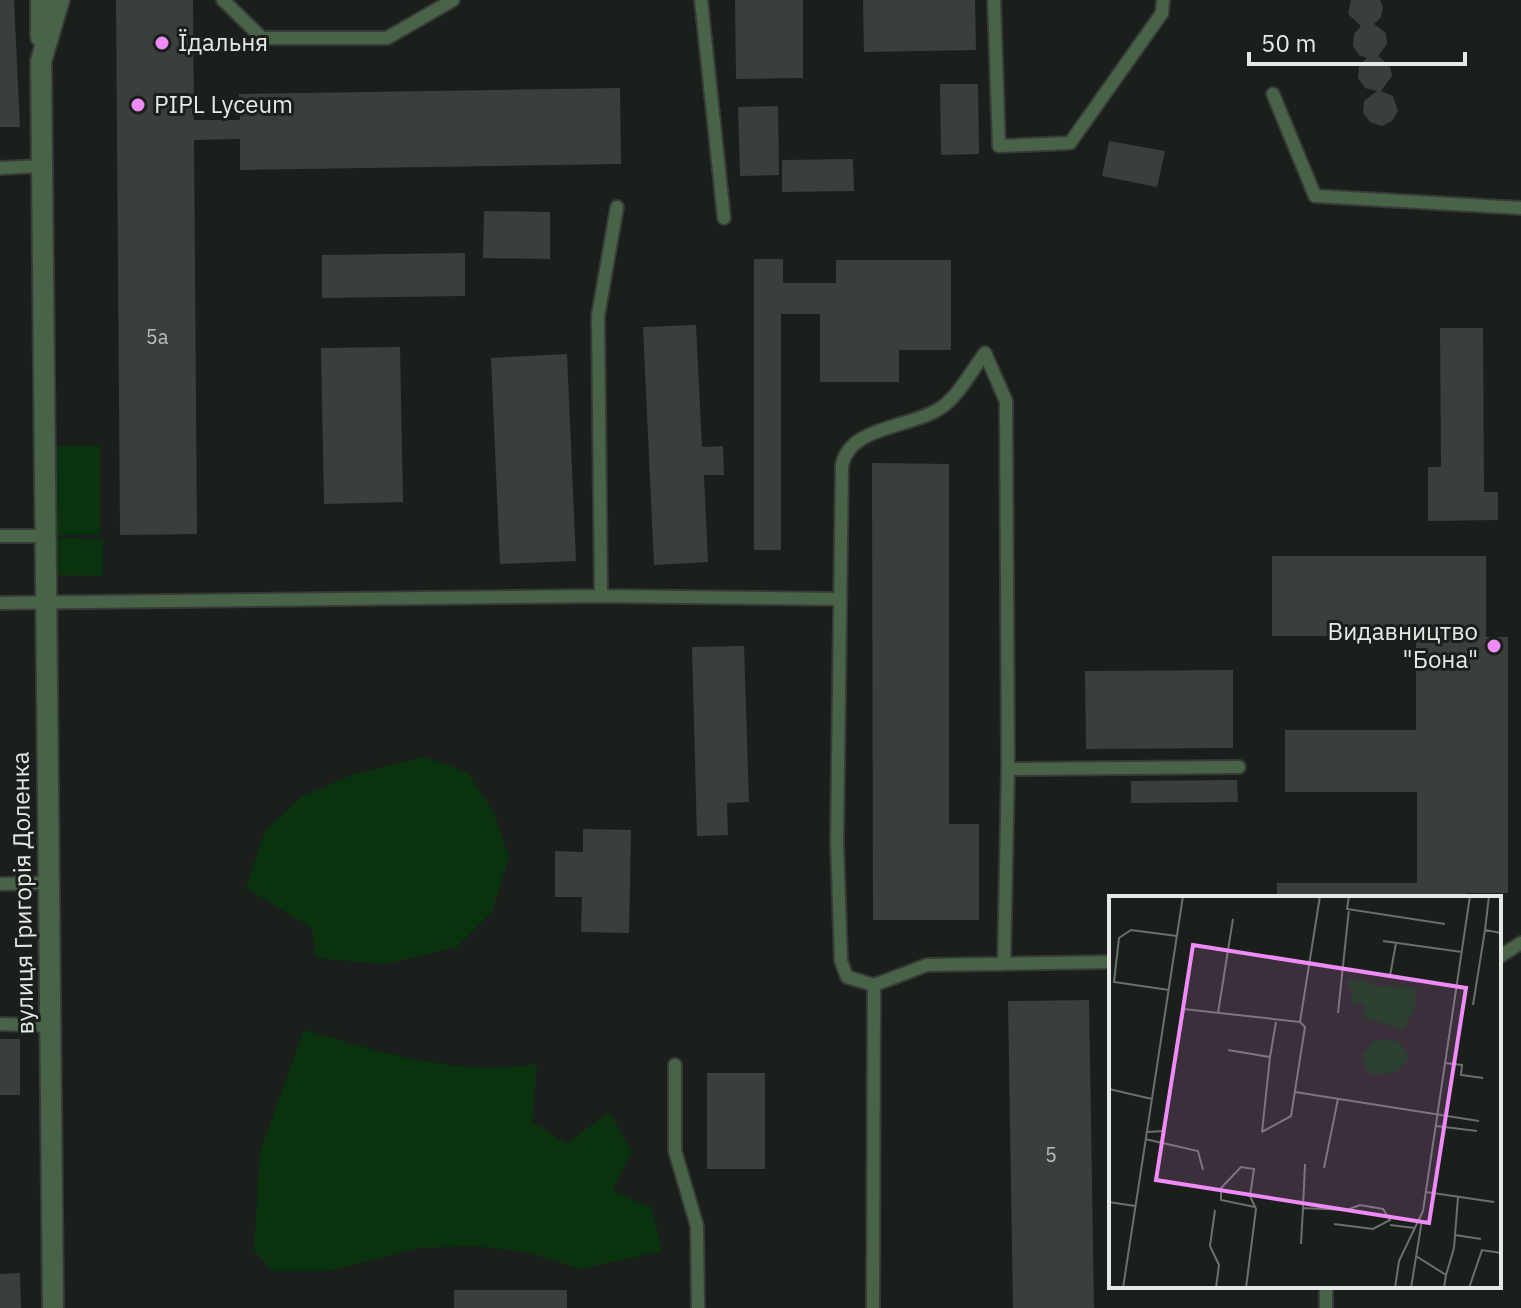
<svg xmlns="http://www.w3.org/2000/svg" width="1521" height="1308" font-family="'IBM Plex Sans',sans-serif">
<rect width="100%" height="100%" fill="#1b1f1b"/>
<path fill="#0b320f" d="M57,446h43v89h-43z
M54,538l49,1v37l-50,-1z
M424,757l43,15 27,41 15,44 -17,55 -35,35 -72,17 -69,-6 -4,-30 -66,-40 19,-57 38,-35 49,-21z
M304,1030c78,22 151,47 233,34l-5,58 35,22 42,-32 23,40 -20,38 40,18 10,43 -81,18 -55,-17 -51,-6 -57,2 -90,23h-56l-18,-21 6,-98z"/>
<path fill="#3b3f3b" d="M0,0h14l6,127h-20z
M116,0h77l1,120h46l-1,-26 381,-6 1,76 -381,6v-31l-46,1 3,394 -77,1z
M735,0h68v78l-67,1z
M863,0h112l1,50 -112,2z
M1351,0h29l3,7 -2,10 -7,7 12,9 1,11 -9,12 12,10 2,10 -11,15 12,5 5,15 -6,10 -10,5 -12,-4 -7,-9 1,-12 13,-10 -12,-3 -7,-10 1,-12 8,-8 -8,-3 -6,-9 1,-12 7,-8 -13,-12z
M940,84h38l1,70 -38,1z
M778,106l1,69 -39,1 -2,-69z
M1109,141l56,10 -8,36 -55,-11z
M853,159l1,32 -72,1v-32z
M484,211l66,1v47l-67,-1z
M465,253v43l-143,2v-43z
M754,259h29v24h53v-23h115v90h-52v32h-79v-68h-39v236h-27z
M696,325l6,122 21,-1 1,29h-20l4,87 -54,3 -11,-238z
M1440,328h43l1,164h14v28l-70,1v-54h13z
M400,347l3,155 -79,2 -3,-156z
M567,354l9,207 -76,3 -9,-206z
M872,463l77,1v360h30v96h-106z
M1272,556h214v81h22v256h-42v5h-189v-15h140v-91h-132v-62h131v-94h-144z
M744,646l5,156 -22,1 1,32 -31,1 -5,-189z
M1233,670v78l-147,1 -1,-78z
M1237,780l1,22 -107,1v-22z
M583,829l48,1 -2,103 -48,-1 1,-35h-27v-46l28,1z
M1089,1000l5,308h-81l-5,-307z
M0,1039h20v56h-20z
M707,1073h58v96h-58z
M20,1273l1,35h-21v-34z
M454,1290h113v18h-113z"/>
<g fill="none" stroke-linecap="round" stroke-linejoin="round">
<g stroke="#373b37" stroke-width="16">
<path id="service" d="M223,0l39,38h125l66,-38
M701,0l23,218
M994,0l5,146 71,-3 92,-130 1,-13
M1273,94l42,102 206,12
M0,168l42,-2
M0,536h43
M601,596l-3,-280 19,-109
M0,603l601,-7 239,3
M0,884l48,-1
M1499,957l22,-14
M1004,964l4,-195 231,-2
M874,985l-27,-8 -6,-16 -4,-119 5,-377c8,-40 71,-37 100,-58 17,-12 30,-37 43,-54l21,48 2,368
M0,1024l50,2
M675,1065v86l22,75 1,82
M873,1308l1,-323 53,-20 184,-3
M1326,1308v-22"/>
</g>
<g stroke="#373b37" stroke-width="24">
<path id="minor" d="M41,0v37
M53,1308l-12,-1247 18,-61"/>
</g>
<use href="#service" stroke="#496349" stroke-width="12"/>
<use href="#minor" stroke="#496349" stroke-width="20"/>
</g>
<g fill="#ef8bf6" stroke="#1b1f1b" stroke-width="3">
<circle cx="162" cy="43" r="8"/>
<circle cx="138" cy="105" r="8"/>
<circle cx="1494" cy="646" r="8"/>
</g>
<g text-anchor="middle" stroke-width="6" stroke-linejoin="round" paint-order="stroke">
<g font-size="20" fill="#babeba">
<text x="157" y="344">5а</text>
<text x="1051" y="1162">5</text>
</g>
<g font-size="24" fill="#e5e8e5" stroke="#1b1f1b" text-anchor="start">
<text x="178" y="51">Їдальня</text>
<text x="154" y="113">PIPL Lyceum</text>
<text x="1478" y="640" text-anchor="end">Видавництво<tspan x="1478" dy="28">"Бона"</tspan></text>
</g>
<g font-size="24" fill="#e5e8e5" stroke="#1b1f1b">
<text transform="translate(23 893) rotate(-91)" y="8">вулиця Григорія Доленка</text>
</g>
</g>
<g transform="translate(1109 896)">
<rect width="392" height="392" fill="#1b1f1b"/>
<path d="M251,83l19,7 37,1 -1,22 -12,21 -40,-13 2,-10 -5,-5 -9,4 2,-14 -7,-12zM278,143l12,3 11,15 -13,15 -23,3 -7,-4 -5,-16 12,-15z" fill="#0b320f"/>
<path fill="none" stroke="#6c6f6c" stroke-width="2" d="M240,0l-2,13 98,15M380,0l-4,34 16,3M274,45l79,11M281,80l6,-33M60,94l-55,-8 5,-44 12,-8 46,6M364,109l12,-75M109,117l15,-94M229,117l11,-104M119,154l42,7 6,-35M336,167l17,2 -1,10 22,3M0,193l43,10M186,196l184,29M327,230l41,5M38,236l16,-1 21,-122 116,13 20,-126M153,236l29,-16 14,-89 -5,-5M153,236l8,-75M36,243l53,12 5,19M215,272l14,-69M317,296l68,10M0,306l26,4M194,312l2,-44M106,314l-5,36 9,19 -3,23M281,329l25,3M346,339l26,4M192,348l2,-36 44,2 13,-5 23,4 7,11 -17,9 -39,-5M307,360l30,19 -2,13M337,379l8,-27 4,-51M14,392l60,-392M137,392l10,-79 -6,-13 4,-27 -13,-2 -20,21v12l34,7M286,392l4,-27 24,-50 47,-315M302,392l11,-68M360,392l13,-38 19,3"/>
<path fill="#ef8bf6" fill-opacity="0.15" stroke="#ef8bf6" stroke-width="4" d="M84,49l273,43 -37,235 -273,-43z"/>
<rect width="392" height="392" fill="none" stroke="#e5e8e5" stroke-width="4"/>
</g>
<path d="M1249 52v12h216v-12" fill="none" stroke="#e5e8e5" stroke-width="4"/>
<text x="1261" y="52" font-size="24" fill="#e5e8e5" stroke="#1b1f1b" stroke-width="6" paint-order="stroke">50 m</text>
</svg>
